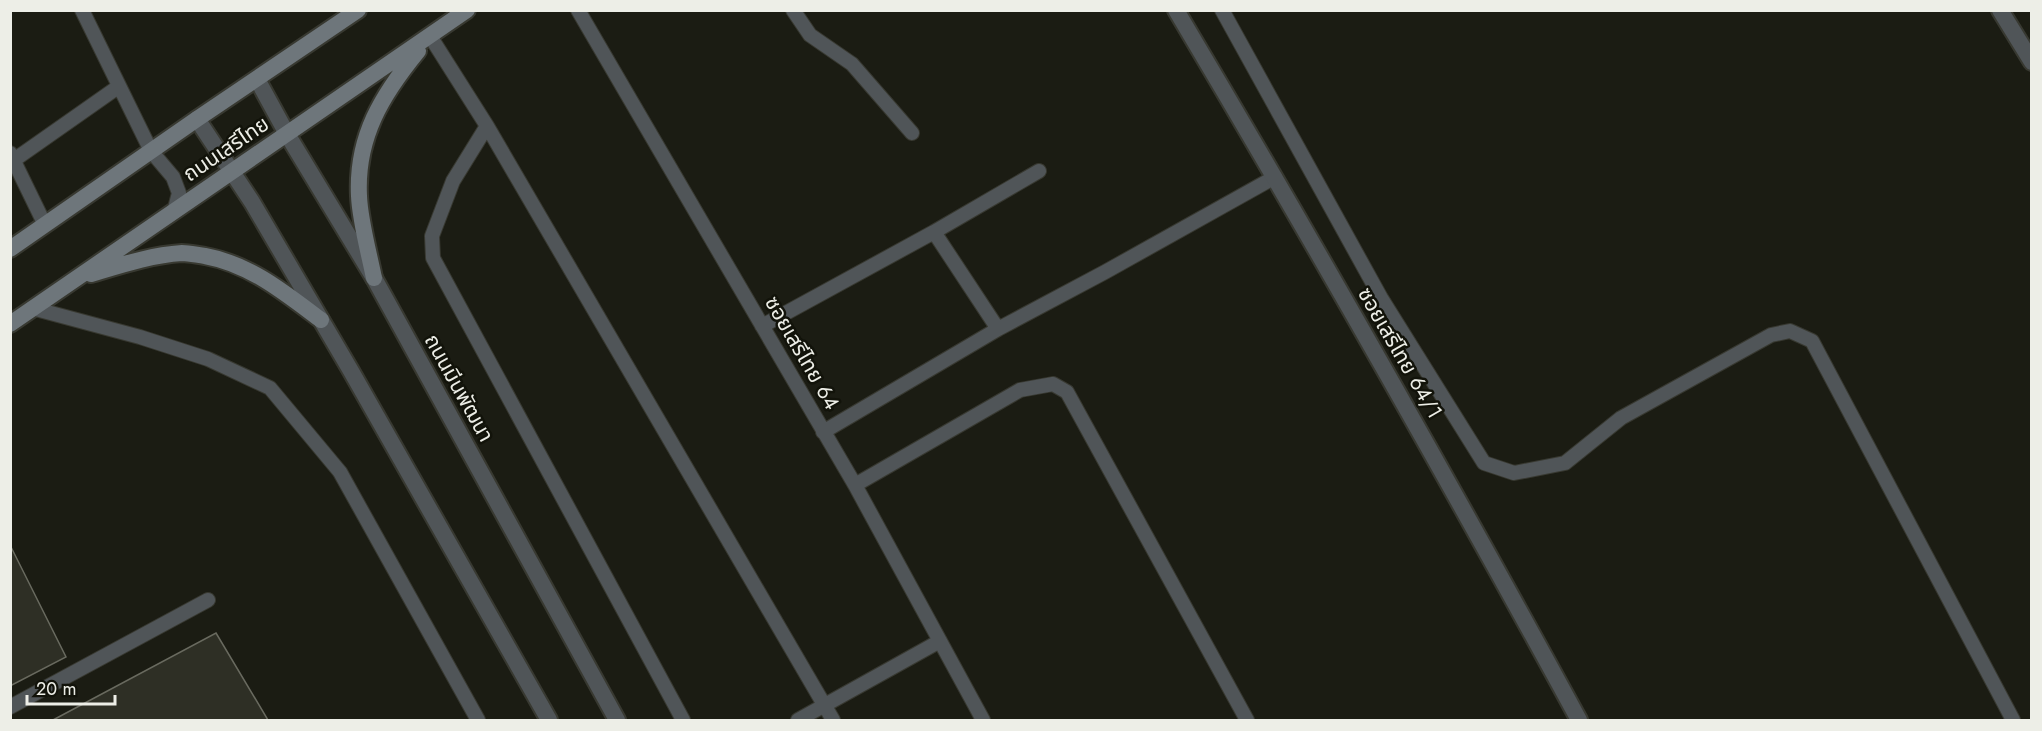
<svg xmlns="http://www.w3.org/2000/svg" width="2042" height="731" font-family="Jost,'Noto Sans Thai',sans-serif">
<rect width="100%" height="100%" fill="#1b1c13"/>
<path fill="#2e2f25" stroke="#696a5f" stroke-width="1.5" d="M10,545l56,112 -56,29z
M216,633l52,87h-215z"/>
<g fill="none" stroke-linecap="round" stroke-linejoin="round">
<g stroke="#383931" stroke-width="16">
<path id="service" d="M82,10l69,141 22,26 6,16 -5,19
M578,10l277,475 128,235
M793,10l17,25 42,29 60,69
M1222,10l159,288 103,165 30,10 51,-10 56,-45 150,-83 19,-4 22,10 201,379
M430,36l57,90 346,594
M487,126l-34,55 -21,55 1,22 250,462
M10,153l35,72
M14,160l104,-73
M934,232l64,97
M32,308l108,29 68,22 62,29 70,84 138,248
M762,326l172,-94 105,-61
M823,432l175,-103 107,-57 170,-95
M855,485l165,-95 33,-6 14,8 180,328
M10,707l198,-107
M798,720l142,-79"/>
</g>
<g stroke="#383931" stroke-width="20">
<path id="minor" d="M1176,10c139,234 273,471 403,710
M2000,10l32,52"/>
</g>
<g stroke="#383931" stroke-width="20">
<path id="tertiary" d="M257,79l30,55 87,144 243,442
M197,119l55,83 99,169 198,349"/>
</g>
<g stroke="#383931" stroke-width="20">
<path id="secondary" d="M10,249l187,-130 161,-109
M91,274c30,-9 60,-19 91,-21 7,0 15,2 23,3 45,8 80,37 116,64
M374,278c-5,-25 -14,-57 -15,-82 -3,-59 23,-101 59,-145
M10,324l457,-314"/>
</g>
<use href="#service" stroke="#505558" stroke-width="14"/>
<use href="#minor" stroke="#505558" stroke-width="16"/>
<use href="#tertiary" stroke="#505558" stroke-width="16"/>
<use href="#secondary" stroke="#6e767b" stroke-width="16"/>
</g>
<g text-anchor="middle" stroke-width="5" stroke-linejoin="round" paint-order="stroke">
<g font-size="21" fill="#edeee7" stroke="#12130a">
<text transform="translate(226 149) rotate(-34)" y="7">ถนนเสรีไทย</text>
<text transform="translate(802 353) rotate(60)" y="7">ซอยเสรีไทย 64</text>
<text transform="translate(1400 353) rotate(60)" y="7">ซอยเสรีไทย 64/1</text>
<text transform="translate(459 388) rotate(61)" y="7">ถนนมีนพัฒนา</text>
</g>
</g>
<rect width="2042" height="731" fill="none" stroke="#edeee7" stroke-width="24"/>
<path d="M27 695v9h88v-9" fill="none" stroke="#edeee7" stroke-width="3"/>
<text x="36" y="695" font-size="18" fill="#edeee7" stroke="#12130a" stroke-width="4.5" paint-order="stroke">20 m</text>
</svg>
